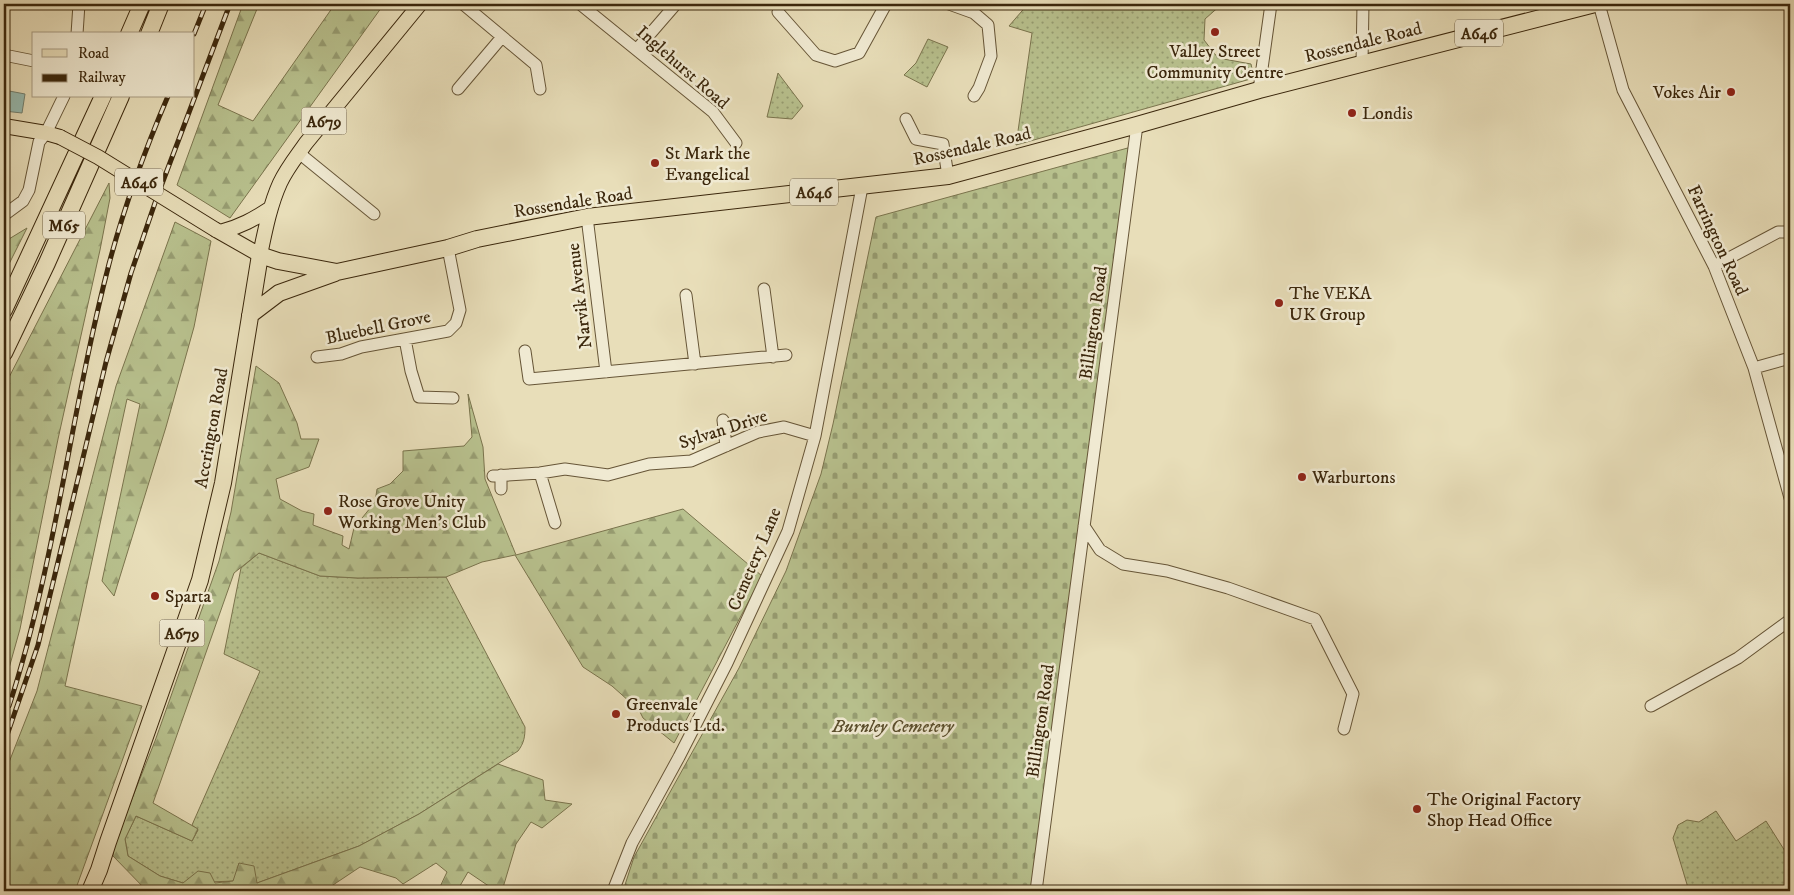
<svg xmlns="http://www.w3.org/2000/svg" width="1794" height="895" font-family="'IM FELL DW Pica',serif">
<defs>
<pattern id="grass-dots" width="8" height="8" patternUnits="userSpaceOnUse" patternTransform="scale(1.25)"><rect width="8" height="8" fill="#b8c18e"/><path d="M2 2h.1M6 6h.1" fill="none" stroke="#979d72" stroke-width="1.8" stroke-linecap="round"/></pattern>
<pattern id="forest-firs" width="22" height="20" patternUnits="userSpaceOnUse" patternTransform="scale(1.25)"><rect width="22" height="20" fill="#b8c18e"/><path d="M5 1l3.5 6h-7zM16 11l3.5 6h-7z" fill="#979d72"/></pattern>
<pattern id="cemetery-stones" width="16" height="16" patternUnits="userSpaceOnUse" patternTransform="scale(1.25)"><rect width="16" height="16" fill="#b8c18e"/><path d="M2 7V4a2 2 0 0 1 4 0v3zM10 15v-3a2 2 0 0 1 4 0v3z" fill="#979d72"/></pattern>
</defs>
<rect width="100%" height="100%" fill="#e8deb9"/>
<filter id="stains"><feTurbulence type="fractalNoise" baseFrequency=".004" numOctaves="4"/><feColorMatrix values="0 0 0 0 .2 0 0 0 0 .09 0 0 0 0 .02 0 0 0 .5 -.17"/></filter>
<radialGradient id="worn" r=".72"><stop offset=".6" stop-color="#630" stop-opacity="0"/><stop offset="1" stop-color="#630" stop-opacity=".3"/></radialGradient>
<path fill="url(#grass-dots)" stroke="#7a744d" d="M1028,4h194l-17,15 -1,21 14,18 33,6 3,14 -238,67 16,-112 -23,-7z
M928,39l20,8 -21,40 -23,-12 12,-12z
M778,73l25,33 -11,13 -25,-2z
M259,553l61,23 38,2 88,-1 79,150c0,10 -1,16 -7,24l-99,63 -60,32 -102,37 -18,-20 -5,18 -51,2 -23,-7 -32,-20 -3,-17 11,-23 56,25 6,-11 -6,-5 68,-154 -36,-17 17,-86z
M1716,811l20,30 30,-20 24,38v32h-101l-16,-53 5,-13 9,-5 12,2z"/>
<path fill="url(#forest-firs)" stroke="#7a744d" d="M243,4h16l-41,101 35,16 82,-117h49l-154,214 -53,-33z
M109,183l1,15 -10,52 -42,189 -38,190 -16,57v-299z
M175,222l36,19 -17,86 -28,100 -52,169 -12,-15 38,-177 -13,-5 -62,287 77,20 -67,185h-63l-8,-6v-110l33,-84 79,-305z
M27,228l-23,46v-32z
M256,366l23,17 18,40 4,16h18l-10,28 -33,12 4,20 22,12 12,3 -1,11 30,11 -1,9 7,4 5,-21 21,-26 2,-13 13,-5 13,-13v-20l61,-5 8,-9 -4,-43 15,53 2,32 31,76 167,-46 79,67 -88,167 -31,-25 -4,-8 -27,-24 -29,-19 -68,-112 -33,7 -36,15 -88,1 -38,-2 -61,-23 -25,20 -81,230 45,26 -6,12 -56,-25 -11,23 3,17 32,20 23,7 15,-12 12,2 5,10 18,-2 6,-18 15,3 3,17 102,-37 60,-32 79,-50 45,16 2,20 27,4 -30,24 -11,-6 -15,22 -14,47h-6l-28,-19 -11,19h-19l9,-19 -11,-9 -33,21 -7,-6 -36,-11 -36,24h-177l-34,-35 2,-15 40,-100 64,-180 12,-49z"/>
<path fill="url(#cemetery-stones)" stroke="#7a744d" d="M1135,146l-99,745h-413l11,-34 105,-189 47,-97 35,-97 12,-50 43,-207z"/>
<path fill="#97bcb2" stroke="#728070" d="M4,90l21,4 -3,19 -18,-2z"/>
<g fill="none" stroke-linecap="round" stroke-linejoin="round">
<g stroke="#665537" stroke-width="13">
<path id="minor" d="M463,4l73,61 4,24
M580,4l133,108 23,31
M949,4l25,9 14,12 3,31 -12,32 -5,8
M1599,4l24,86 91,176 40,102 36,130
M778,12l38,43 19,6 24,-8 27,-49
M77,34l2,-30
M637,49l39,-45
M4,55l30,6
M1362,63l1,-59
M458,89l44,-52
M1259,90l12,-86
M906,119l10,20 27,5 5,32
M299,153l75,61
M4,215l19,-14 6,-11 10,-48 7,-9 18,-37
M587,217l19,155
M1714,266l64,-34h12
M764,289l9,68
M686,295l9,69
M405,339l6,32 8,26 34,1
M525,351l4,28 257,-24
M317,357l24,-3 20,-7 87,-16 8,-8 4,-13 -12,-62
M1754,368l36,-10
M723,420l3,26
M540,473l15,50
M501,475v14
M493,476l47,-3 25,-4 43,6 41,-11 42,-3 67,-29 26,-5 31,9
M1084,526l16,24 23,14 44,7 61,17 87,31 38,75 -9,35
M1651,706l87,-48 52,-38
M613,891l19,-48 47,-86 48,-94 61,-132 27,-95 47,-249
M1036,891l101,-766"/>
</g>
<g stroke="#3b270c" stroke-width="16">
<path id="major" d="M4,126l42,7 14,4
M216,230l44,25c5,-24 10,-50 20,-72 7,-15 17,-27 26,-40l114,-139
M220,232c20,-5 34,-13 51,-24"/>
</g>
<g stroke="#3b270c" stroke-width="18">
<path id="highway" d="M129,34l13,-30
M149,34l12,-30
M4,310l99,-214
M250,315l29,-22 56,-20
M4,353l43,-90 74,-167
M90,891l9,-21 9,-28 92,-262 23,-97 37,-228 18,6 59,11 111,-24 29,-9 110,-22 361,-41 189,-51 122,-35 336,-86"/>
</g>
<use href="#minor" stroke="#f0ead2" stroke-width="11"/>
<use href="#major" stroke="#e8deb9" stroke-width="14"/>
<use href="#highway" stroke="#e8deb9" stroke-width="16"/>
<g stroke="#3b270c" stroke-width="5">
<path id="rail" d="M194,34l12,-30
M9,706c47,-144 62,-296 100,-442 15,-57 36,-114 59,-168
M4,744l34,-99 68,-283 25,-89 26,-76 73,-193"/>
</g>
<use href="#rail" stroke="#f0ead2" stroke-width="3" stroke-dasharray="9" stroke-linecap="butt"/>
<g stroke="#3b270c" stroke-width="16" stroke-linecap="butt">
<path id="major-bridge" d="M60,137l38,20 118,73"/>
</g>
<use href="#major-bridge" stroke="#e8deb9" stroke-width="14"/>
</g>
<g fill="#8f2418" stroke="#f0ead2" stroke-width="2">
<circle cx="1215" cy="32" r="5"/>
<circle cx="1731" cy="92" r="5"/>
<circle cx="1352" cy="113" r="5"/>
<circle cx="655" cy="163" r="5"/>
<circle cx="1279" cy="303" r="5"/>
<circle cx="1302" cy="477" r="5"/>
<circle cx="328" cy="511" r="5"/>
<circle cx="155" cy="596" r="5"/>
<circle cx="616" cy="714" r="5"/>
<circle cx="1417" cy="809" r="5"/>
</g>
<g text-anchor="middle" stroke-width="5" stroke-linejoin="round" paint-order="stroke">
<g fill="#f0ead2" stroke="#716247" stroke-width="1">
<rect x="1455" y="19.5" width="48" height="27" rx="4"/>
<rect x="301.5" y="107.5" width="45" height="27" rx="4"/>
<rect x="115" y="168.5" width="48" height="27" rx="4"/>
<rect x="790" y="178.5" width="48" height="27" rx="4"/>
<rect x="43" y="211.5" width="42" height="27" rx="4"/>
<rect x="159.5" y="619.5" width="45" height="27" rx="4"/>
</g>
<g font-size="16" font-weight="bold" fill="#3b270c">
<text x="1479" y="39">A646</text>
<text x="324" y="127">A679</text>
<text x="139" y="188">A646</text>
<text x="814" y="198">A646</text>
<text x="64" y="231">M65</text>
<text x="182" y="639">A679</text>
</g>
<g font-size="18" fill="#3b270c" stroke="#f0ead2">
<text transform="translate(1363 42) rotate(-14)" y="6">Rossendale Road</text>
<text transform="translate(683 67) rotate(41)" y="6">Inglehurst Road</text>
<text transform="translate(972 146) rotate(-13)" y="6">Rossendale Road</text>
<text transform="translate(573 202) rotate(-9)" y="6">Rossendale Road</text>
<text transform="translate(1718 240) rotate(65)" y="6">Farrington Road</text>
<text transform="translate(579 296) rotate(-97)" y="6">Narvik Avenue</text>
<text transform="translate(1093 323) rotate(-82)" y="6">Billington Road</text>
<text transform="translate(378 327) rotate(-12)" y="6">Bluebell Grove</text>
<text transform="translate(211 428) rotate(-80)" y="6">Accrington Road</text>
<text transform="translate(723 429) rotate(-18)" y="6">Sylvan Drive</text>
<text transform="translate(754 559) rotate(-67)" y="6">Cemetery Lane</text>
<text transform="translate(1040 721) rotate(-82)" y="6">Billington Road</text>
</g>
<g font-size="18" fill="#3b270c" stroke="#f0ead2" text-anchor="start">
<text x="1215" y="57" text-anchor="middle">Valley Street<tspan x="1215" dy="21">Community Centre</tspan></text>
<text x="1721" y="98" text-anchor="end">Vokes Air</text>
<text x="1362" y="119">Londis</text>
<text x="665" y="159">St Mark the<tspan x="665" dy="21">Evangelical</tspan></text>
<text x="1289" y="299">The VEKA<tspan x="1289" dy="21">UK Group</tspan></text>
<text x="1312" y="483">Warburtons</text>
<text x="338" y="507">Rose Grove Unity<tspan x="338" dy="21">Working Men's Club</tspan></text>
<text x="165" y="602">Sparta</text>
<text x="626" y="710">Greenvale<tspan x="626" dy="21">Products Ltd.</tspan></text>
<text x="1427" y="805">The Original Factory<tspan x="1427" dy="21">Shop Head Office</tspan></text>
</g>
<g font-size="18" font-style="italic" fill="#5a4e2c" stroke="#f0ead2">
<text x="893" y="732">Burnley Cemetery</text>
</g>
</g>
<rect width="1794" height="895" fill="none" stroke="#e8deb9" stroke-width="20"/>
<rect x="5" y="5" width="1784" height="885" fill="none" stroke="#3b270c" stroke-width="2.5"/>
<rect x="10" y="10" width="1774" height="875" fill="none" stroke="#3b270c"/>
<rect x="32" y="32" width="162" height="65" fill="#f0ead2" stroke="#a89c83"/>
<rect x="42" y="49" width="25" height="8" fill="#e8deb9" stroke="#a89c83"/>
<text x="78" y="58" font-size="15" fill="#3b270c">Road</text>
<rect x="42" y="74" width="25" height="8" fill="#3b270c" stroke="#a89c83"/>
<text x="78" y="82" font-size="15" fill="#3b270c">Railway</text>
<rect width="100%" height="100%" filter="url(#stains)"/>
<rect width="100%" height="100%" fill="url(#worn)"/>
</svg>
